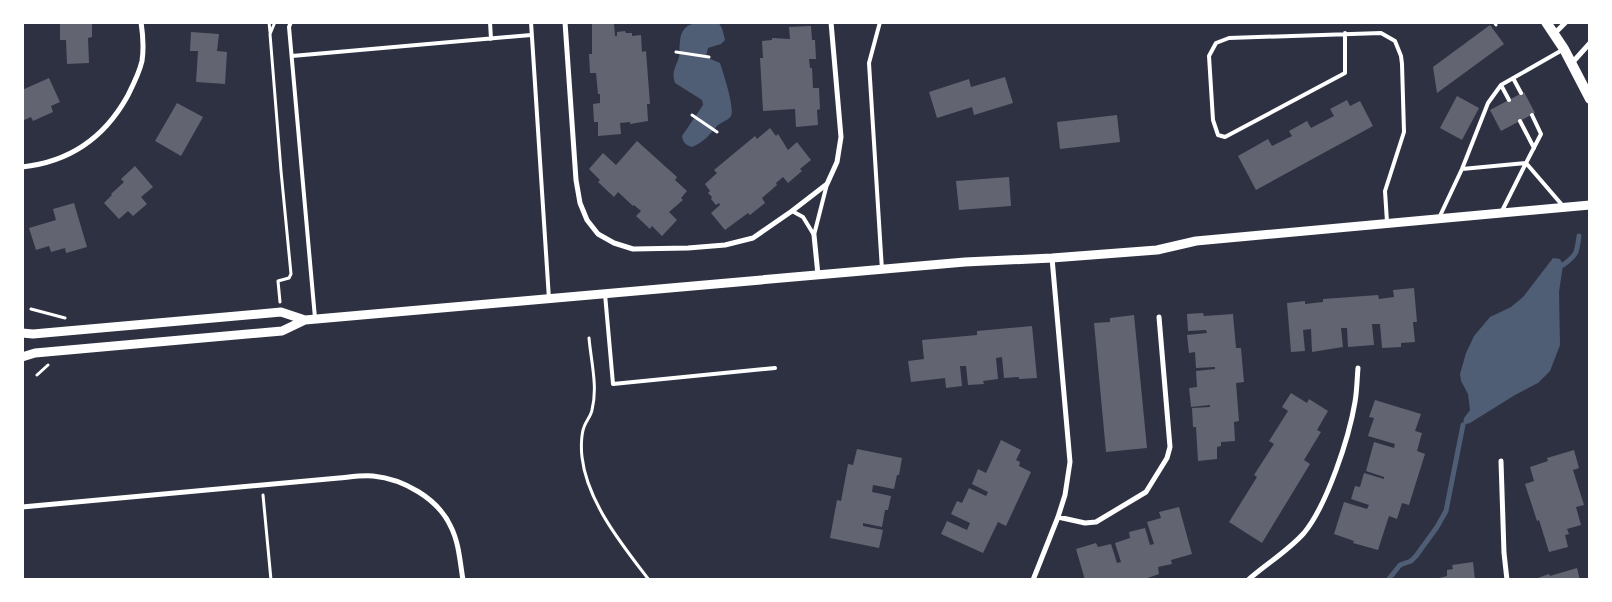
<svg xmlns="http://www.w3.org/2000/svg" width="1612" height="602" font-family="'Crimson Pro',serif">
<rect width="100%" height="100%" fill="#2d3142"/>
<path fill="#4f5d75" d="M718,22l4,6 3,12 -4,4 -13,4 -2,9 14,6c3,9 15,45 11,53 -3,5 -11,6 -15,11 -7,9 -14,16 -24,20 -6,-2 -9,-4 -10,-11l21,-31 -1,-5 -27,-17c-4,-11 1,-16 4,-26 1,-6 0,-11 1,-16 2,-22 21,-18 38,-19z
M1553,258l7,1 3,6 -4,27 1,53 -10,26 -12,12 -23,12 -45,28 -7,2 1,-7 6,-8 -2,-16 -7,-13 -1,-7 6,-21 8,-17 16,-19 21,-10 12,-10z"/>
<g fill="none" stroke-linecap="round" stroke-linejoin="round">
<path stroke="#4f5d75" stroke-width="5" d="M1563,265c14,-10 14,-13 16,-29
M1388,580l12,-15 11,-4 5,-5 21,-29 9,-16 17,-86"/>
</g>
<path fill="#626471" d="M60,22h32v15l-4,1 1,25 -22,1 -1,-24h-6z
M614,23l1,13h2v-4l8,-1 1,2h6v3l9,-1 1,17 4,-1 4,53h-3l1,17 -18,3v-2l-10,1 1,11 -23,2v-14h-4l-1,-18 7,-1v-9h-2l-2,-21h-6l-1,-19h3v-30z
M1490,25l14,19 -67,49 -4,-26z
M811,26l1,14h3l1,19h-7l1,9h2l1,20h6l1,21 -3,1 1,15 -22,2 -1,-18 -32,2 -3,-53h3l-1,-17 10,-1v-2l18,1 -1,-12z
M191,32l28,2 -2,17 10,1 -2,32 -29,-2 2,-31h-8z
M1005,77l8,26 -39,12 -2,-8 -35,11 -8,-26 40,-13 2,8z
M49,78l11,24 -9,4 2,6 -20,9 -2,-4 -9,4v-31z
M1524,92l11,21 -34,18 -11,-21z
M1457,96l22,12 -17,32 -22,-12z
M1347,100l3,6 10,-5 13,25 -117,64 -18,-34 30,-17 4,7 20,-10 -3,-5 18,-10 4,7 23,-12 -4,-7z
M177,103l26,14 -22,39 -26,-15z
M1117,115l3,27 -60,7 -3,-27z
M770,128l6,8 2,-2 10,16 9,-8 14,18 -11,9 2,2 -14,12 -5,-6 -7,6 1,2 -15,13 3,5 -15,12 -2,-2 -23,17 -14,-17 9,-8 -1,-2 -3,2 -5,-6 1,-2 -4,-4 2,-2 -5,-7 12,-11 -3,-3 41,-34 2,3z
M637,141l40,36 -2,3 12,11 -6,7 2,2 -14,12 8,8 -15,16 -10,-10 -2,3 -14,-13 5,-5 -7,-6 -1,1 -15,-14 -4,5 -16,-15 2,-2 -11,-11 14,-16 13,12z
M135,166l18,21 -12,10 6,7 -14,12 -5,-5 -9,8 -15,-16 8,-8 -1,-1 13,-12 -3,-3z
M1009,177l2,29 -52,4 -3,-29z
M74,203l13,44 -21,6 -1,-5 -14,4 -2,-6 -13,4 -7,-22 27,-8 -3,-11z
M1414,288l3,34h-4l2,20 -14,1v4l-19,1 -2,-24h-8l2,21 -26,2 -1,-19h-6l2,19 -31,5 -1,-23 -8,1 2,21 -14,1 -4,-49 18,-2v3l18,-2v-3l55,-4 1,4 15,-2 -1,-7z
M1203,313l1,3 29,-2 3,34h5l3,34 -8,1 3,38 -5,1 1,19 -14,1v4l-4,1v12l-19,2 -2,-34h-3l-1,-19 18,-1v-2l-19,2 -2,-19 8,-1 -1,-16 19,-2v-2l-19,1 -1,-16 -6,1 -2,-18 20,-2 -1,-3 -18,1 -1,-17z
M1134,315l13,133 -41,4 -12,-129 16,-1v-4z
M1032,326l5,52 -18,1v-2l-15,1 -2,-21 -6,1 2,21 -15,2 1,3 -16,1 -2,-19h-6l2,20 -16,2 -1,-10 -34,4 -3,-21 16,-2 -2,-19 55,-5v-4z
M1291,393l16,10 2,-4 19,12 -11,19 4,2 -17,28 6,4 -48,79 -33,-21 28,-45 -3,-2 20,-31 -5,-3 19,-30 -6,-4z
M1375,400l46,14 -6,17 7,2 -5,18 8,3 -16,51 -7,-2 -5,16 -8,-3 -11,34 -25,-7 1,-2 -20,-7 10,-32 23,7 2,-4 -18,-6 4,-13 5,1 4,-14 20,6v-2l-18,-6 8,-29 20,6 1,-4 -27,-8 6,-18 -5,-1z
M1001,440l20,10 -5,10 4,2 -1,4 12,6 -25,54 -8,-4 -15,31 -42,-19 6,-13 20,9 3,-7 -19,-9 6,-13 5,2 7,-15 17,8 2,-4 -16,-8 6,-15 8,4z
M857,449l45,9 -3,17h-2l-3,14 -21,-4 -1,7 19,4 -3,14h-3l-3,17 -19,-4v3l20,4 -4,18 -49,-10 7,-38 4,1 7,-37 5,1z
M1574,450l5,18 -6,2 11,35 -8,2 5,18 -14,4 2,5 -4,1 3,12 -19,5 -10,-32 -2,1 -12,-37 9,-3 -4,-14 18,-6 -1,-3z
M1179,507l13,47 -21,6 1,4 -14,3 1,7 -17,6h-57l-9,-31 20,-6 2,4 13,-3 6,19 4,-1 -6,-19 15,-5 -1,-6 16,-4 5,17 4,-1 -7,-22 14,-4 -2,-6z
M1473,562l2,18h-44l16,-4v-6l6,-1 -1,-4z
M1577,568l3,12h-48l17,-6 1,2z"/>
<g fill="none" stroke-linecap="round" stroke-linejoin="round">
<path stroke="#fff" stroke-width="3" d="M269,22l1,10
M275,22l-5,12 11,137 10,103 -2,4 -11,3 2,21
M1494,22l2,3
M676,52l33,5
M692,115l25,17
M31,309l34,9
M589,338c2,23 9,49 3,72 -1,6 -6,11 -8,17 -3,8 -3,22 -2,30 5,45 41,89 67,123
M37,375l11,-10
M263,495l8,85"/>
<path stroke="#fff" stroke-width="4" d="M291,22l-2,5 26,291
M490,22l1,17
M531,22l18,277
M880,22l-11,41 13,207
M1345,33v40l-120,64 -7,-2 -5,-15 -4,-64 7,-13 13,-5 152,-5 14,8 6,15 1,8 2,68 -19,59 2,31
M292,56l239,-21
M1513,78l8,15
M1501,85l8,15
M1520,121l14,27
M1462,169l64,-6 15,-29 -9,-19
M792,211l11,6 11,18
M1502,211l24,-48 37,43
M1439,218l23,-49 26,-66 13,-18 63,-36
M814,235l13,-51
M605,294l8,90 162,-16"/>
<path stroke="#fff" stroke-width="5" d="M565,22l11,158 4,23 7,17 11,14 16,9 19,6 55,-1 37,-3 28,-7 39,-27 35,-27 10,-22 4,-25 -10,-115
M1555,33l11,-11
M1572,63l18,-20
M22,167c47,-5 82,-29 105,-70 6,-12 12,-23 15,-36 2,-13 1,-26 -1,-39
M814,235l4,40
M1501,461l3,92 3,27
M22,507l317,-29c11,-1 23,-3 34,-2 30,3 65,22 78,51 8,16 9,35 12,53
M1058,517l27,6 11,-1 50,-30 21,-34 3,-11 -11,-130
M1033,580l25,-63 7,-22 5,-33 -18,-204
M1248,580c18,-16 40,-29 56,-47 23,-28 45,-95 51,-131 2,-11 2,-23 3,-34"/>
<path stroke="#fff" stroke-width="9" d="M22,333l11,1 248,-22 24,8
M22,357l13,-4 247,-22 23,-11 660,-58 87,-4 105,-8 39,-9 394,-36"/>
<path stroke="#fff" stroke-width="10" d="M1546,22l18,27 26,50"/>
</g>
<rect width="1612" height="602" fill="none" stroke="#ffffff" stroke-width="48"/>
</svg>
